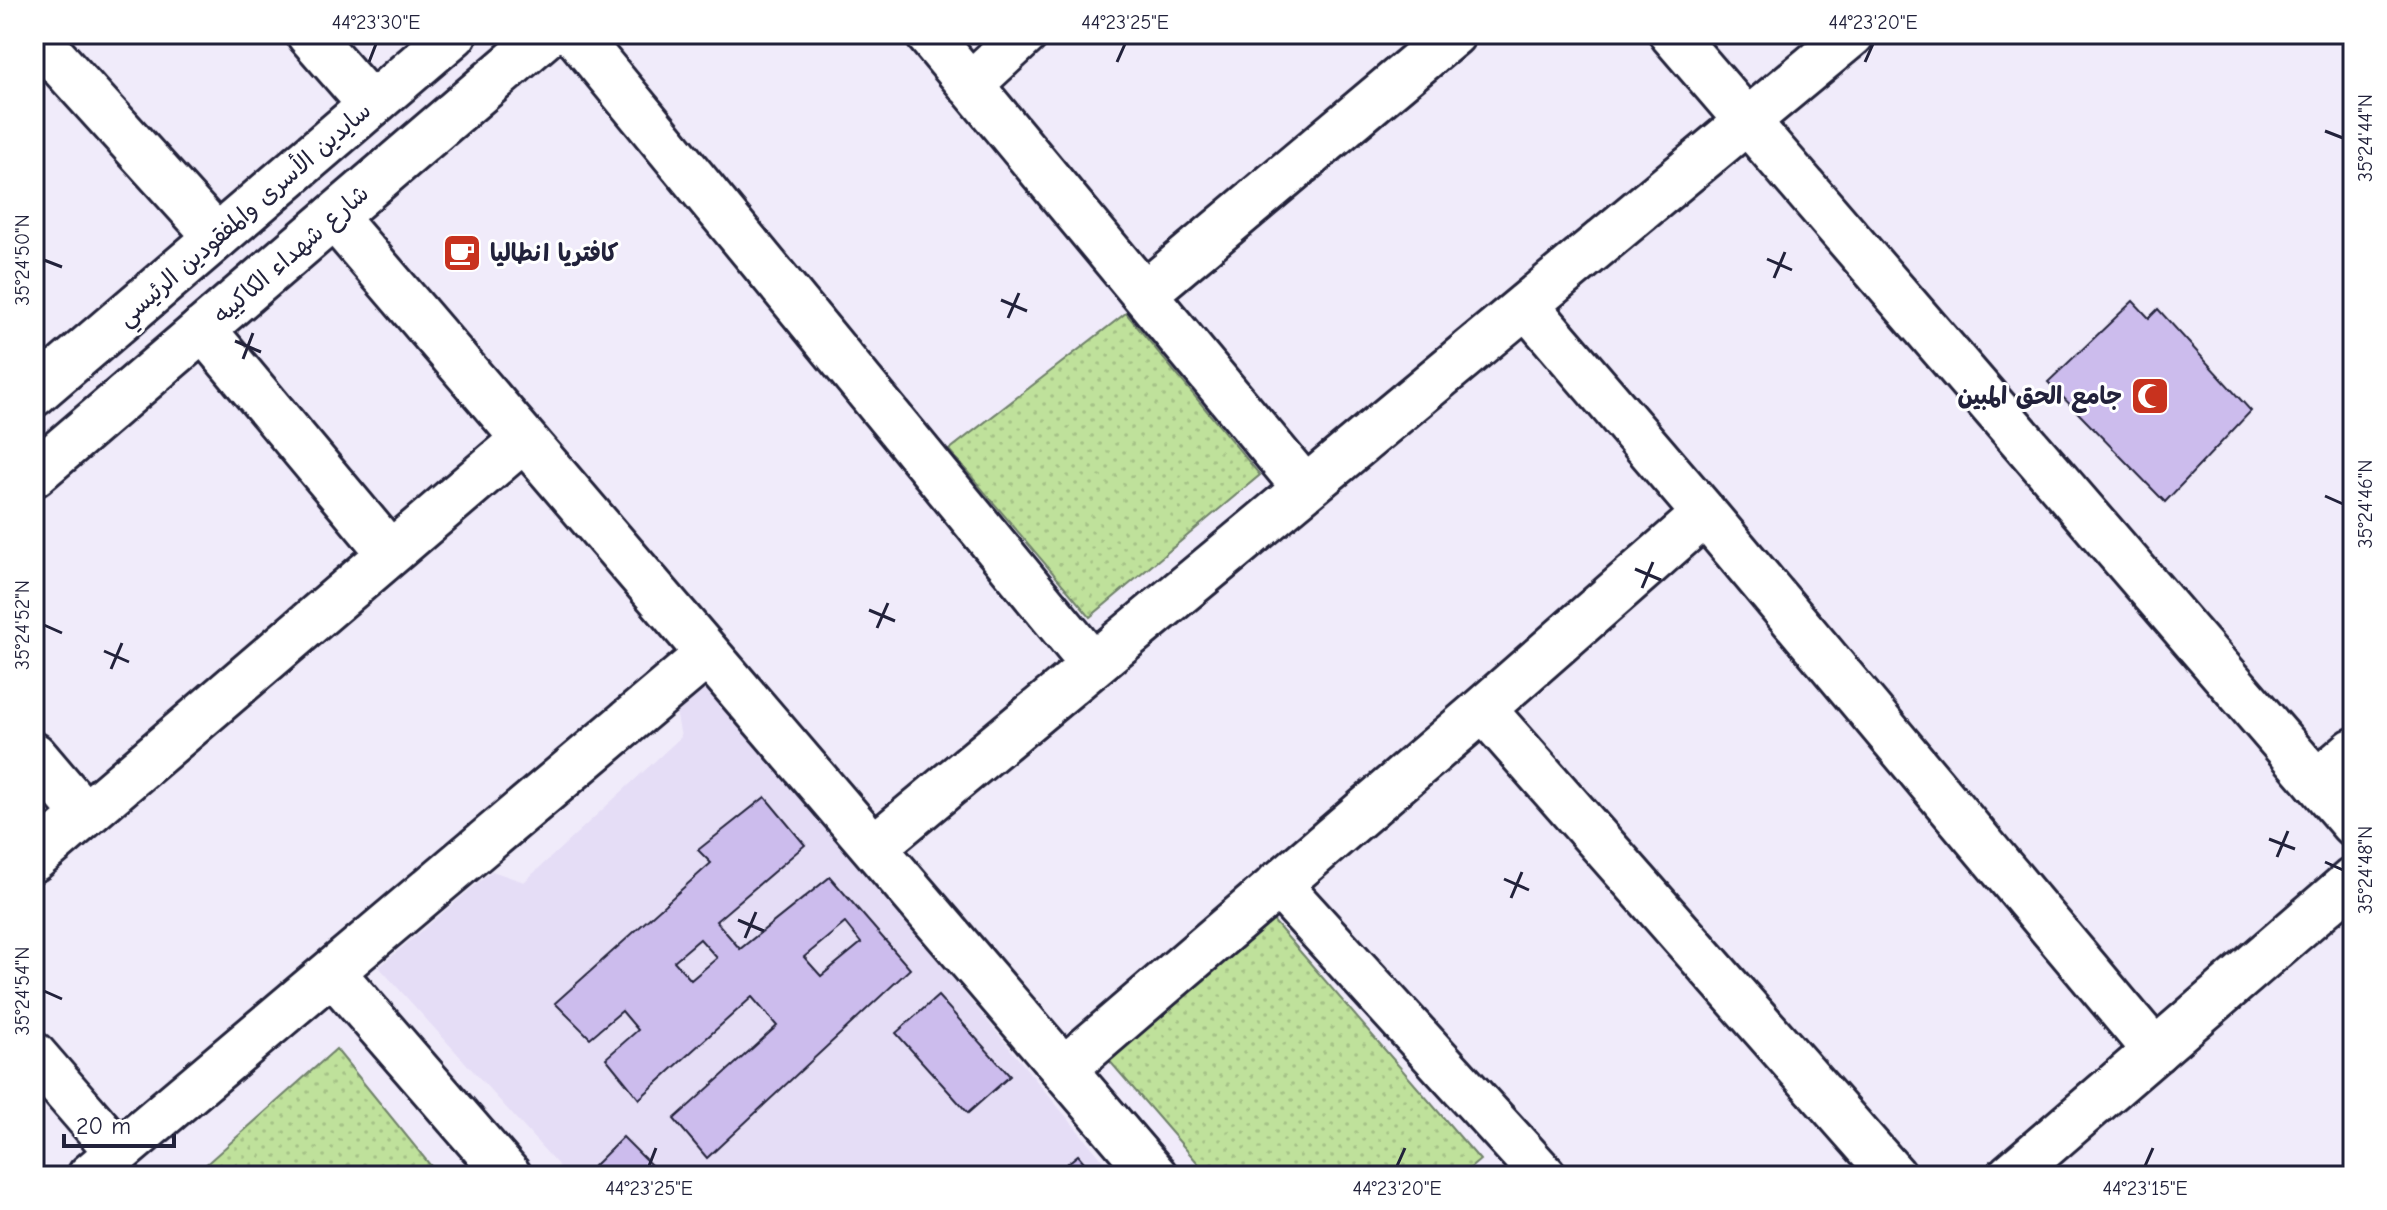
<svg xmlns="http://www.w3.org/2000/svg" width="2387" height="1210" font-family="'Comic Neue','Playpen Sans Arabic',sans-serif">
<defs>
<pattern id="park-dots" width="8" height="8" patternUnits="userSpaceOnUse" patternTransform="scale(2)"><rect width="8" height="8" fill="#bfe19b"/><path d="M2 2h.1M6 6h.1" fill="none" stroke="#a4c186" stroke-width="1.8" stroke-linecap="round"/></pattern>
</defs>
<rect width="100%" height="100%" fill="#f0ebfa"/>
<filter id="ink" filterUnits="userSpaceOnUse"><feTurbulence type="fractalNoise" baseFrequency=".0125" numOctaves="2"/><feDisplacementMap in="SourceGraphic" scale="16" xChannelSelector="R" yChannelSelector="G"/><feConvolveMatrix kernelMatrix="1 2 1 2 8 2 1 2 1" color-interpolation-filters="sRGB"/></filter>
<g filter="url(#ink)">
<path fill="#e5ddf6" d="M708,681l341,415 67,80h-548l-189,-209 113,-96 32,11 157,-145 -5,-26z"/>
<path fill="url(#park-dots)" stroke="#70826b" stroke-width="2" d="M1126,313l134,162 -170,142 -141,-167z
M1265,911l215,249 -19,16h-252l-108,-125z
M336,1049l103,127h-246z"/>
<path fill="#ccbced" stroke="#22223b" stroke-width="2" fill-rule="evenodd" d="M2133,301l16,17 9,-9 93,102 -86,91 -117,-120z
M765,797l40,48 -89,76 24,28 90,-72 80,92 -203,189 -33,-39 103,-93 -25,-29 -113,102 -33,-41 32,-28 -16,-19 -32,27 -35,-35 156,-140 -13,-13zM845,923l16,20 -40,33 -17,-19zM700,939l17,19 -26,22 -17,-19z
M938,996l72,80 -42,37 -72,-80z
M623,1137l39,39h-74l-2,-2z
M1078,1155l18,21h-44z"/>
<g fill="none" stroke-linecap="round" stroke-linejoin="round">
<g stroke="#22223b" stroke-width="50">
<path id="minor" d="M309,34l62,71
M575,34l518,631
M928,34l377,454
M34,35l183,202
M970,85l55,-51
M334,217l821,959
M1144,294l309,-260
M1526,305l179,209 450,537
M203,329l187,224
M1483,709l411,467
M34,755l51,60
M2317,782l36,-31
M874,847l978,-813
M34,859l490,-420
M1278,884l266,292
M332,972l177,204
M34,1055l84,97
M1064,1069l419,-360 222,-195
M90,1176l618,-522"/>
</g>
<g stroke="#22223b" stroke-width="50">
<path id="tertiary" d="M1672,34l681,790
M2010,1176l343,-296"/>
</g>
<g stroke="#22223b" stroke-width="50">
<path id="secondary" d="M34,394l420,-360
M34,474l513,-440"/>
</g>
<use href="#minor" stroke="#fff" stroke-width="44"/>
<use href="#tertiary" stroke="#fff" stroke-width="44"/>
<use href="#secondary" stroke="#fff" stroke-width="44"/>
</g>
</g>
<path fill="none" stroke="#22223b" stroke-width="3" d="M369,62l7,-18M1117,62l8,-18M1865,62l8,-18M2325,131l18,7M1767,259l25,11M44,260l18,7M1774,278l11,-26M1001,300l26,11M1008,318l11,-25M235,341l26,11M243,359l10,-26M2325,496l18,8M1635,569l26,11M1642,588l11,-26M869,610l26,11M44,625l18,8M877,628l11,-25M104,651l25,11M111,669l11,-26M2269,839l26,10M2277,857l11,-26M2325,862l18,8M1504,879l25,11M1511,898l11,-26M738,920l26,11M745,938l11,-26M44,991l18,8M649,1166l7,-18M1397,1166l8,-18M2145,1166l8,-18"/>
<defs>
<g id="cafe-square" transform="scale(2)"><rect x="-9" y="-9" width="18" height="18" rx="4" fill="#c8321e" stroke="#fff"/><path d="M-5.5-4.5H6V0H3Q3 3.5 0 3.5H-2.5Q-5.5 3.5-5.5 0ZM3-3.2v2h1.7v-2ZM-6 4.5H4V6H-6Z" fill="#fff"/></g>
<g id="mosque-square" transform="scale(2)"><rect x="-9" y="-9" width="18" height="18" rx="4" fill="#c8321e" stroke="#fff"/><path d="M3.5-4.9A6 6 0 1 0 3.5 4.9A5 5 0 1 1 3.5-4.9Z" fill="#fff"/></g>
</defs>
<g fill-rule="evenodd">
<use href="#cafe-square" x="462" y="253"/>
<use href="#mosque-square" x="2150" y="396"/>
</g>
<g text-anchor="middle" stroke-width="6" stroke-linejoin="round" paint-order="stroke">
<g font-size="24" fill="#22223b" stroke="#fff">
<text transform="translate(244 214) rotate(-41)" y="8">سايدين الأسرى والمفقودين الرئيسي</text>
<text transform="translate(291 254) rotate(-41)" y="8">شارع شهداء الكاكييه</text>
</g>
<g font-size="24" font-weight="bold" fill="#22223b" stroke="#fff" text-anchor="start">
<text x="490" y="261">كافتريا انطاليا</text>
<text x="2122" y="404" text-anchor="end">جامع الحق المبين</text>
</g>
</g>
<rect width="2387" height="1210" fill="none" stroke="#fff" stroke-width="88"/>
<path d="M64 1134v12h110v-12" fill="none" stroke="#22223b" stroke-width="4"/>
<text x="76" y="1134" font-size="24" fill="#22223b" stroke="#ffffff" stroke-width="6" paint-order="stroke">20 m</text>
<rect x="44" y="44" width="2299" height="1122" fill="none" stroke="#22223b" stroke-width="3"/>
<g font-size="20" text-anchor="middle" fill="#22223b">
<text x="376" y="29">44°23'30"E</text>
<text x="1125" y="29">44°23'25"E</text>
<text x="1873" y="29">44°23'20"E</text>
<text transform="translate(2365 138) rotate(-90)" y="7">35°24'44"N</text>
<text transform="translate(22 260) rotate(-90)" y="7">35°24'50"N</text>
<text transform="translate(2365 504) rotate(-90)" y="7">35°24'46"N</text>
<text transform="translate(22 625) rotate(-90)" y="7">35°24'52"N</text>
<text transform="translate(2365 870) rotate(-90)" y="7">35°24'48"N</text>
<text transform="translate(22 991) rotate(-90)" y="7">35°24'54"N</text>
<text x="649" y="1195">44°23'25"E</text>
<text x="1397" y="1195">44°23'20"E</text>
<text x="2145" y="1195">44°23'15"E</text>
</g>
</svg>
